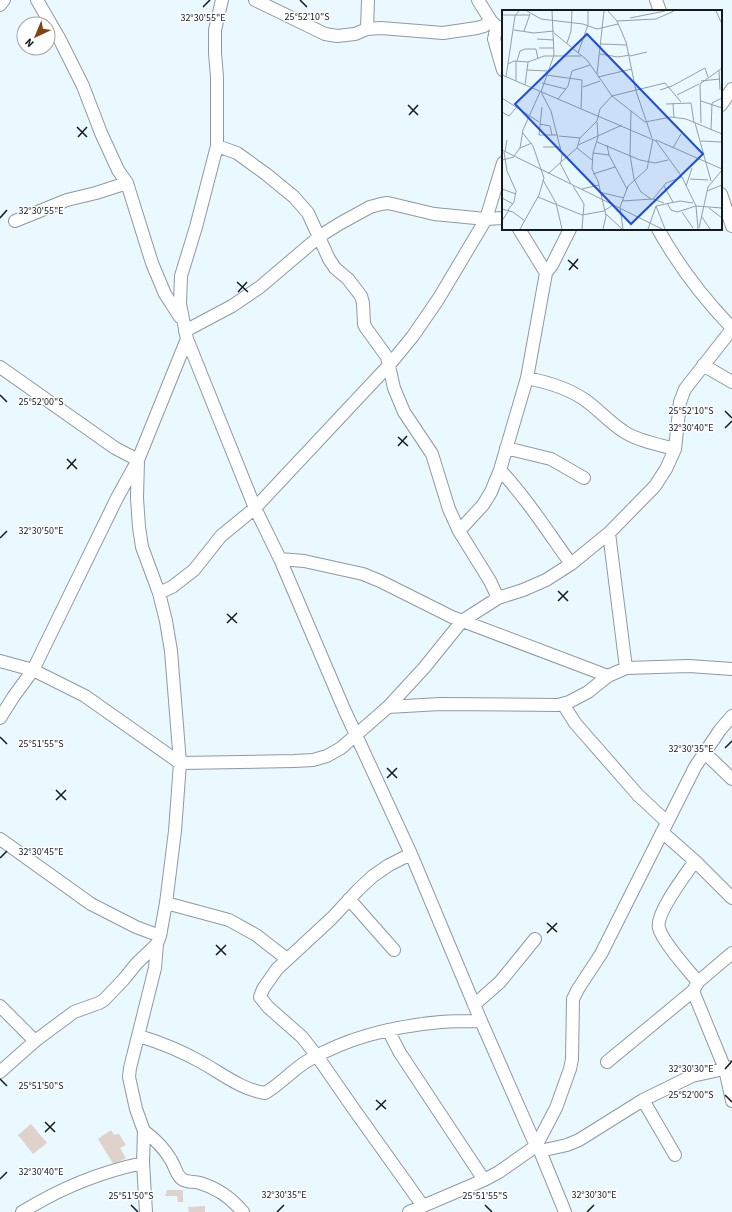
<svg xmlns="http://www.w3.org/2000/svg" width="732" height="1212" font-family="'Source Sans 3',sans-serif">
<rect width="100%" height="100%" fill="#eaf8ff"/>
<path fill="#dfd2cb" d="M31,1124l16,19 -14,11 -15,-19z
M111,1130l3,5 5,-1 7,11 -6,3 6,10 -12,7 -16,-26z
M167,1190h16v12h-5l-1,-6h-12z
M205,1206v6h-16l-1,-5z"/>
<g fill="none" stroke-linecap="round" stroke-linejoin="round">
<g stroke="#8e9aa1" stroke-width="14">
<path id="minor" d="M37,0l22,38 24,48 18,47 17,37 9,13 25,80 13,31 15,23
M222,0l-7,30v23l2,24v69l-21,81 -15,49 -1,28 7,35 68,169 25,51 64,150 67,145 70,167 55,125 4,5 25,61
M255,0l70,34 12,2 18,-2 12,-5 14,-1 62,5 34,-5 7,-2 7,-5
M478,0l13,21 6,6
M656,0l4,11
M0,5l4,-5
M497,26l-3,13 9,31
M367,29l1,-29
M721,105l11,-16
M217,146l20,7 29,21 28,23 14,16 21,46 6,9 13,11 13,17 2,7 1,21 2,4 21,29 7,31 10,24 28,42 17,55 10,22 31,50 8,17
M721,194l11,32
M15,221l52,-21 29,-7 31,-10
M519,229l27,44
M658,229c20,36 45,69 74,99
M185,331l47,-25 28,-19 60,-51 19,-12 31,-17 11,-3 7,-1 46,11 52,5 17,-1
M703,365l29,17
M0,367l115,81 23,12 -1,38 2,29 3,20 17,46 7,28 5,30 9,112 -5,68 -9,72 -6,33 -3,8 -2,24 -25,100 -1,9 7,32 8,22 -1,32 3,49
M527,378c20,4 41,10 58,22 13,9 24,22 38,31 12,9 37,14 52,18
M506,448l45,11 33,19
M500,470c27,29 48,62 71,94
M459,531l24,-26 8,-13 9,-22 27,-92 19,-105 6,-8 18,-36
M609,533l17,135
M280,559l24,2 59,13 17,7 72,36 156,59
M159,593l13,-6 22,-17 27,-34 34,-28 135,-144 23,-28 26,-38 47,-79 17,-56
M0,661l33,9 52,26 95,67 114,-2 19,-1 14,-4 14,-8 47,-41 52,-3 118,1 11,-3 19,-10 20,-16 18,-8 63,-2 43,3
M563,704l12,19 63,72 29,27
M388,707l36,-39 38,-47 36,-23 25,-8 23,-10 25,-16 38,-31 46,-47 11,-17 9,-20 5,-47 5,-13 47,-60
M0,718l14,-22 19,-26 84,-172 21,-38 49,-121
M704,752l28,27
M662,832l33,29 37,37
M0,839l91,65 45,23 24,9
M411,854l-22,11 -16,11 -15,14 -26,28 -55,51 -14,20 -3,8 8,10 34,30 15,19 36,52 70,98
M695,861c-9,13 -40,53 -36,67 3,13 30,43 39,54
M349,899l45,51
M166,903l63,17 27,15 31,24
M693,991l32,78 7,32
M474,1005l26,-23 35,-43
M0,1006l35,35
M388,1030l12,23 84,127
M139,1036c20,6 44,16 62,26 20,11 41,28 64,31 16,-9 28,-24 44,-33 40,-23 86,-34 132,-38 13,-1 27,-1 40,-1
M607,1062l86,-71 5,-9 34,-29
M0,1072l35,-31 39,-29 25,-9 5,-3 20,-21 13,-16 20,-19
M643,1100l32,55
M144,1131c11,8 20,17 27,29 4,6 5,15 11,19 5,4 12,2 18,4 17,5 32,16 43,29
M540,1151l27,-6 12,-5 64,-40 49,-24 40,-9
M22,1212c37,-23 78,-40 121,-49
M409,1212l75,-32 15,-8 37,-26 20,-38 14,-39 2,-10 1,-60 5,-10 23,-35 94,-187 25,-37 12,-14"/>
</g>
<use href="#minor" stroke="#fff" stroke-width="12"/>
</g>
<path fill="none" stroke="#151a1d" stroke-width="1.5" d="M300,0l7,7M203,7l7,-7M408,105l10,10M409,115l9,-10M77,127l10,10M78,137l9,-10M0,218l7,-8M568,260l10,9M569,270l9,-11M237,282l11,10M238,292l9,-10M0,395l7,7M725,411l7,7M725,428l7,-7M398,437l10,9M398,446l9,-10M67,459l10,10M67,469l9,-10M0,538l7,-7M558,591l10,10M558,601l10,-10M227,614l10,9M227,623l10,-10M0,737l7,7M725,748l7,-7M387,768l10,10M387,778l10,-10M56,790l10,10M56,800l10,-10M0,858l7,-7M547,923l10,9M547,933l10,-10M216,945l10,10M216,955l10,-10M725,1069l7,-8M0,1079l7,7M725,1095l7,7M376,1100l10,9M376,1110l10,-10M45,1122l10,10M45,1132l10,-10M0,1179l7,-7M131,1205l7,7M485,1205l7,7M277,1212l7,-7M587,1212l7,-7"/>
<g transform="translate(502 10)">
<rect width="220" height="220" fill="#eaf8ff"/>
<path fill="none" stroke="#959fa5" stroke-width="1" d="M25,1l14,8 42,5 14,5 21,-5M106,1l9,10 9,21 10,49 16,47M214,1l6,13M0,5h28M128,8l35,-7M115,11l39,-2 18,-8M12,20l20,3 20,-2M22,21l6,-17M52,23l33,27 25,36 33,26 26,-5 15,2 36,15M35,29l17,1M65,33l4,-12 1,-20M99,34l26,1M37,38h15M76,43l10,-28v-14M98,44l18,3 12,-2M128,46l17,-4M15,51l3,-10 5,-2h11l2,10M6,54l6,-3 14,1 16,-6h37M25,60l21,1M217,61l1,19M95,64l7,-63M0,65l154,66 26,36 14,29 2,23M44,65l36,5 -1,29M4,67l9,-61 4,-5M96,67l34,-8M14,71v-20M199,71l19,-2M40,73l24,6M23,75l3,-23M81,77l17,-6M158,80l12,-4 33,-18 3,9M175,85l22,-11M0,88l37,24M56,89l10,-13 4,-15 18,-6M199,91l21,7M171,93l1,15M164,94l25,-1 3,20M40,97l-3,28h19M129,101l-1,44 4,24 7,13 10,7M0,102l7,4 7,-8M95,112l1,15 -5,16 -1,16 6,12 8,35 -3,13M193,113l16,58M199,113l-1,-39 22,-16M38,114l10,2 2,9M209,120l1,-27 10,-5M57,126l21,2M154,130l66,29M199,131l21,1M95,132l43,18 15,3 13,-3M76,135l44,-20M105,135l2,10 18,34M41,137h18M18,138l12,-5M75,138l15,12M171,138l8,-14M0,140l160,79M2,142l3,19 9,20 -2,11 -6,8M3,142l2,-12M91,143l16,2M12,146l6,-8 3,-18 17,-38M0,150l12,-3M59,152l16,-14 3,-10 17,-17 3,-12 12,-13 53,-13 16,19M58,153l11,21M46,164l13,-12 1,-7 -11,-44 -10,-19 13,-37 -2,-44M91,164l22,-7M188,169l18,1M41,170l13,23 6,26M71,176l11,18 -2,25M162,176l9,16M184,176l6,-18M0,179l14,5M80,179l17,-4M205,181l15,-6M97,182l25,6M36,187l44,18 22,-4 10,-7M0,188l11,6M151,189l13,-16 16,-6M120,191l31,-2 11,4M165,193l4,7 6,2 19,-6 26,2M154,196l9,23M207,198l13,10M0,199l11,3 12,9M180,202l11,16M104,204l16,15M200,207l8,12M0,211l7,-11M197,218l9,-41 14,-17M18,219l19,-34 5,-17 -11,-32 -11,-14M121,219l-3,-22 8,-21 19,-17 6,-30M146,219l8,-23 24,-5 13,2"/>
<path fill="#1d4ed8" fill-opacity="0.15" stroke="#1d4ed8" stroke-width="2" d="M85,24l116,120 -72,70 -116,-120z"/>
<rect width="220" height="220" fill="none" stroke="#151a1d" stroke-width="2"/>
</g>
<g font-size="10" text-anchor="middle" fill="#151a1d" stroke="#fff" stroke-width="3" stroke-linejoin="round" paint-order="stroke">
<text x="307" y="20">25°52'10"S</text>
<text x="203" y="21">32°30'55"E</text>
<text x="41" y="214">32°30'55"E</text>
<text x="41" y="405">25°52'00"S</text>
<text x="691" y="414">25°52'10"S</text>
<text x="691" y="431">32°30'40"E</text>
<text x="41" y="534">32°30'50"E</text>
<text x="41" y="747">25°51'55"S</text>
<text x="691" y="752">32°30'35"E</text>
<text x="41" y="855">32°30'45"E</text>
<text x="691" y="1072">32°30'30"E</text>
<text x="41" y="1089">25°51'50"S</text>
<text x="691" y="1098">25°52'00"S</text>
<text x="41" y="1175">32°30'40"E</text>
<text x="284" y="1198">32°30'35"E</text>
<text x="594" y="1198">32°30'30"E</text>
<text x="131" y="1199">25°51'50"S</text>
<text x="485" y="1199">25°51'55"S</text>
</g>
<g transform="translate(36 36) rotate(224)"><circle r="19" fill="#ffffff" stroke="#a1a3a5"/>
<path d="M0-3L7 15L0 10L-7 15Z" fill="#844111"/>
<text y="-6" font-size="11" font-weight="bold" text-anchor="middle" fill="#151a1d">N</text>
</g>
</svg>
